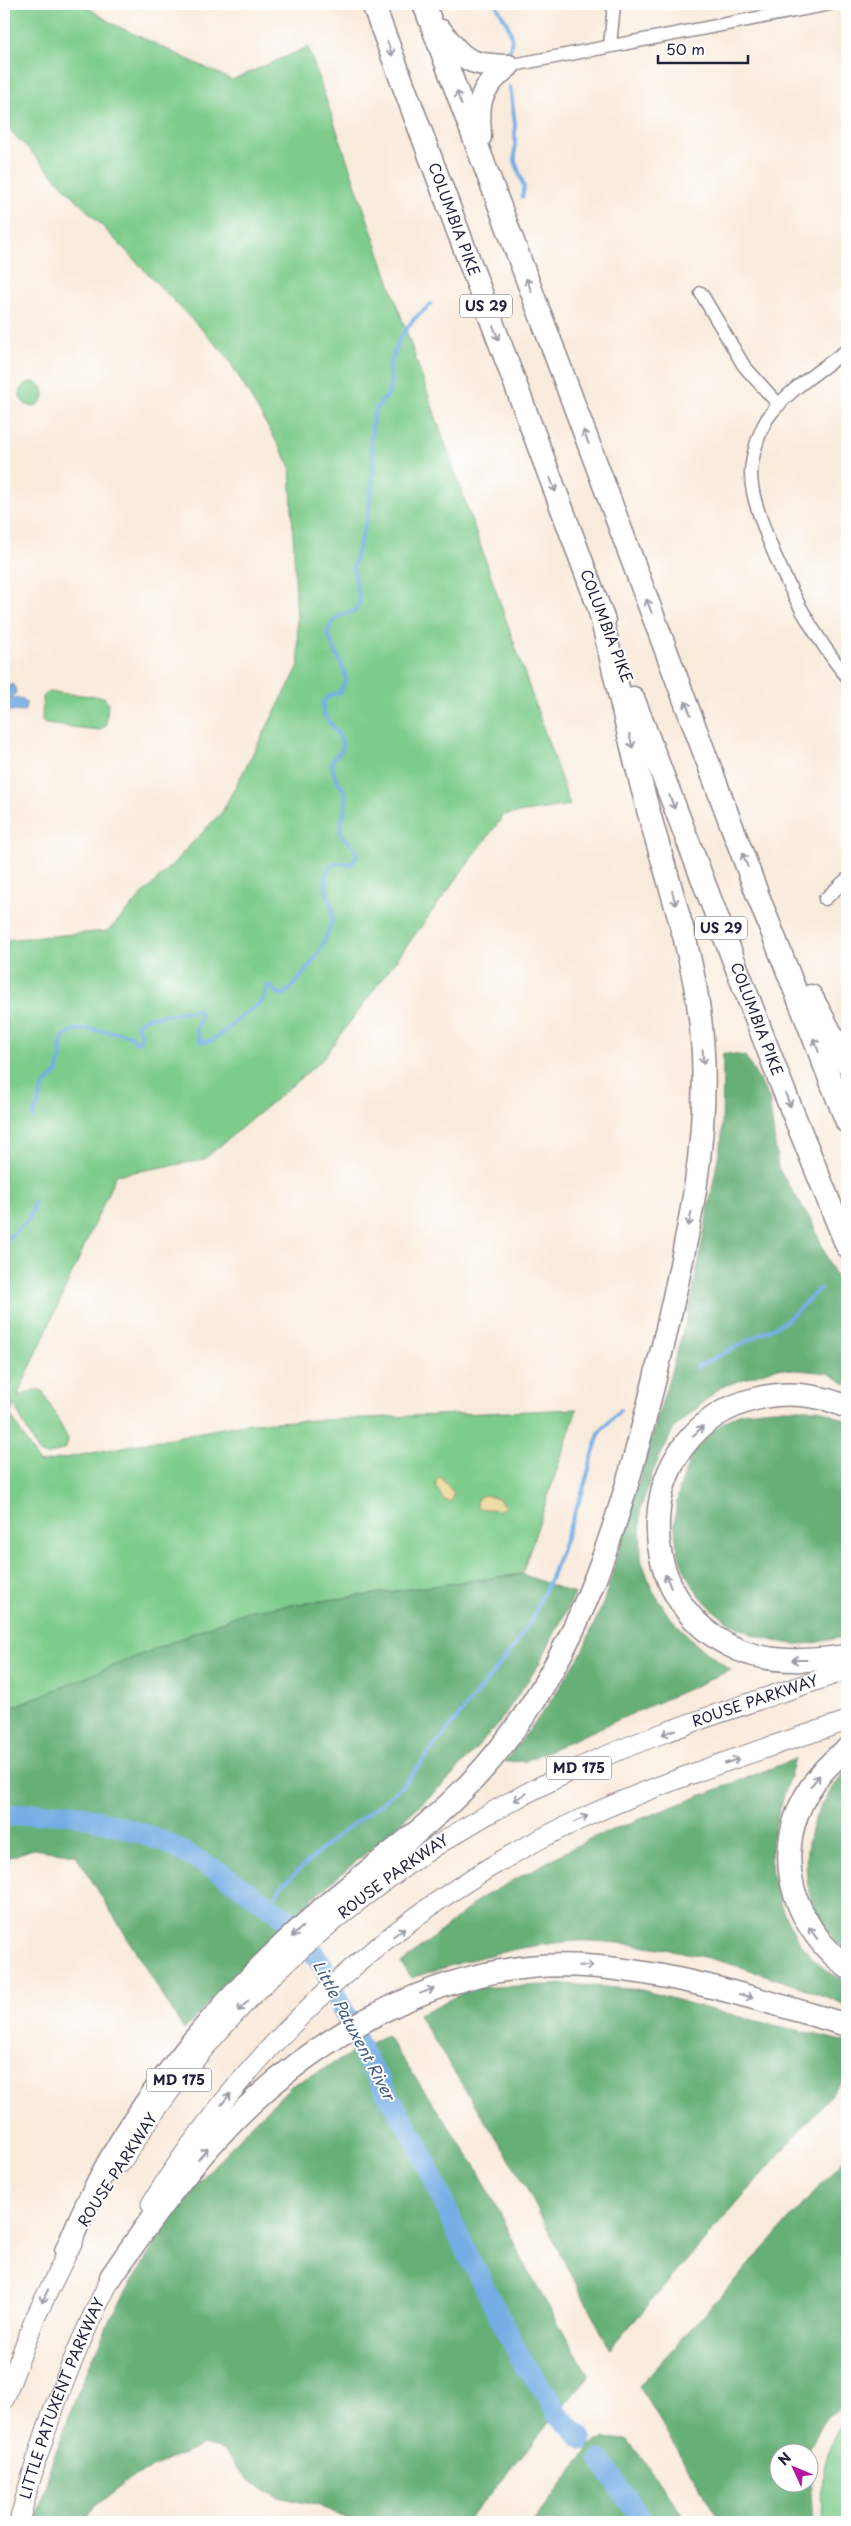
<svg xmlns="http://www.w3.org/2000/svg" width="851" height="2526" font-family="'Playpen Sans',sans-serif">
<rect width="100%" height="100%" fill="#fff"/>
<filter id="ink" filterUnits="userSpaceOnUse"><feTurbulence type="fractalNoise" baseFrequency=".02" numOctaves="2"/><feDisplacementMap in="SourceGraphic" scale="10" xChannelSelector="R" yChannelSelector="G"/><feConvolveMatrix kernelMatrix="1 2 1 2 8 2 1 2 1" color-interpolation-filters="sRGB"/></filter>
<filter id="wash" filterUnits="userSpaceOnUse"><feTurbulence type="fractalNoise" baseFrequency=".0096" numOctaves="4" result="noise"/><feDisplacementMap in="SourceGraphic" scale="20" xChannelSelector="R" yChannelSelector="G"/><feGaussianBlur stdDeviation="1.12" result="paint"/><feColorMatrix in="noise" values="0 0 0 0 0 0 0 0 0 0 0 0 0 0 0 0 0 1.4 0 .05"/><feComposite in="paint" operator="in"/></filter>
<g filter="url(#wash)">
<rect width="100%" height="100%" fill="#f9ebdc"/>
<path fill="#7ecc8c" stroke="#507764" d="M4,4h78l31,20 119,56 76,-33 262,758 -66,10 -183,246 -118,99 -87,15 -99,222 18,-7h7l26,49 -2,9 -19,8 -8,-3 -25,-48 -4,9 29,49 210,-40 328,-14 -55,165 -275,37 -243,100v-771l104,-9 114,-119 77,-146 -9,-201 -64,-110 -222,-231z
M20 394a12 12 0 1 1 24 0a12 12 0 1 1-24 0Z
M48,692l56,5 4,6 -2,22 -6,5 -55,-6 -3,-4 1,-23z
M845,2420h2v102h-23c-4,-38 -3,-70 21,-102z"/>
<path fill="#66b078" stroke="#44695a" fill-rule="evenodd" d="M723,1053l22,3 24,42 9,70 34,54 35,83v80l-18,-12 -53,-5 -55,19 -47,41 -21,43 -13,40 1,48 11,30 16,26 28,29 35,26 -206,91 -20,1 41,-54 35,-54 23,-53 86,-294 32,-171z
M773,1409h45l29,12v215c-16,3 -36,9 -52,8 -79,-6 -136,-73 -116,-152 4,-16 8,-28 17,-42 8,-11 30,-32 43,-36 10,-3 23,-4 34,-5z
M522,1574l53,20 -36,70 -40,59 -48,54 -78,70 -58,49 -67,64 -64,70 -108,-175 -43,-6 -29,10v-148l243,-100z
M795,1759c-8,27 -25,75 -24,102 1,35 23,82 50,105 7,7 18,11 26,16v23c-74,-29 -149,-56 -229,-62 -13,-1 -28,-3 -41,-2 -58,4 -111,19 -166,37l-10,-14 80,-66 108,-59z
M847,1768v183c-35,-29 -47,-69 -38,-113 5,-26 23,-50 38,-70z
M567,1984l75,6 77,22 128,30v40l-6,1 -231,266 -90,-173 -102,-161 55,-27z
M386,2035l91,133 51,103 61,105 -123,146h-113l-33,-16 -42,-9 -33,-19 -21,-28 -21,-5 -70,32 -39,30 -12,15h-46l16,-60 26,-70 32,-73 68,-114 72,-79 41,-40z
M847,2156v247l-22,15 -16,29 5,75h-93l-82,-136zM778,2454h30v30h-30z
M603,2438l25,2 61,82h-156l57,-76z"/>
<path fill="#eeda9e" stroke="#887e6c" d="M440,1477l14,16 -4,9 -6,-2 -8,-13v-6z
M484,1495l15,4 6,8 -4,3 -23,-2 -2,-5 2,-5z"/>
<path fill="#75ade4" stroke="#4c6890" d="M5,684l9,1 2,7 -4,6 11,1 3,3 -1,8 -3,2 -18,-2z"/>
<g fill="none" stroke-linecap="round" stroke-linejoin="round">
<path stroke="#75ade4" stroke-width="4" d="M496,4c8,17 20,26 14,46
M510,87l5,37v37l9,26 -2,10
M33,1117c4,-10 6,-23 12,-32 4,-6 10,-8 13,-15 4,-10 2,-25 4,-30 9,-20 53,-6 69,-5l4,7 5,-1 1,-8 -5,-8 9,-7 53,-8 3,7 -5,13 5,12 11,-1 31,-26 20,-14 4,-15 5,1 3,5 9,3c21,-20 40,-46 48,-74 5,-21 -19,-40 2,-58l17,1 5,-6v-9l-15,-15c-2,-12 5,-21 5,-34 0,-17 -14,-16 -14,-39l10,-11 -1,-12 -18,-25v-11l6,-6 11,-4 6,-12 -2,-10 -17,-37c6,-15 12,-18 28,-22l5,-9 -7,-34 16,-58 5,-44 -3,-26 2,-22 4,-11 11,-12 3,-14 -2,-13 10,-28 14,-20 18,-16
M4,1241c13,-11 30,-21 30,-39
M4,1286l3,15 -3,6
M697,1367l89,-46 34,-33
M270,1906l12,-21 55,-49 41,-30 27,-23 105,-131 19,-28 24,-51 30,-83 16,-57 21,-23"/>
<path stroke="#75ade4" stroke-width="21" d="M4,1817l22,-3 44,-1 46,12 49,17 58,32 68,48 32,44 41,89 54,90 42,94 64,126 22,28 10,19 26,27
M600,2460l43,62"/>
</g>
</g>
<g filter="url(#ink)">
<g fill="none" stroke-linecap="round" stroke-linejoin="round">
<g stroke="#8e868c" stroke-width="15">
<path id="street" d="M610,46l4,-42
M508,66l322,-62
M701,293l43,73 35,39
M847,350c-26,20 -61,41 -80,69 -9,15 -15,37 -16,54 0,22 9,43 16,63 20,51 45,98 80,141
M825,899l22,-20"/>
</g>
<g stroke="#8e868c" stroke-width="21">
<g id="primary">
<path id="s1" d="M121,2163c102,-166 260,-300 434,-384 93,-46 195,-75 292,-109"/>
<path d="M151,2204c102,-164 254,-304 430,-385 86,-40 177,-68 266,-98"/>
<path d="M4,2400l31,-82 39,-79"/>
<path id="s2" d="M19,2522c22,-88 56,-175 98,-256"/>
</g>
</g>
<g stroke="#8e868c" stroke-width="25">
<g id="highway">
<path id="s3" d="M373,4l231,617"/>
<path d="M424,4l334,892 89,226"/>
<path d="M441,31c24,31 27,33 67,35"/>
<path d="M480,137c-2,-38 -2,-45 28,-71"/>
<path id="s4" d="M633,698l149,388 65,160"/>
<path d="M811,996l36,67"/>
<path d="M847,1407c-28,-13 -62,-16 -92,-8 -122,31 -131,203 -16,251 34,14 73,11 108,6"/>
<path d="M847,1749c-78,60 -76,158 0,218"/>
<path d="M66,2251c8,-17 14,-34 23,-51 51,-108 143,-212 233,-291 49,-43 104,-79 149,-127 115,-121 155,-283 193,-441 24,-103 48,-208 37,-314 -8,-81 -38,-158 -58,-236 -16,-61 -29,-122 -44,-183"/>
<path d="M111,2277c33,-48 66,-95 105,-138 91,-101 230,-182 369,-173 91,6 176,34 262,59"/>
</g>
</g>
<use href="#street" stroke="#fff" stroke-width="12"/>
<use href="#primary" stroke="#fff" stroke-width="19"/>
<use href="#highway" stroke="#fff" stroke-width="22"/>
</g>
<defs><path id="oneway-shaft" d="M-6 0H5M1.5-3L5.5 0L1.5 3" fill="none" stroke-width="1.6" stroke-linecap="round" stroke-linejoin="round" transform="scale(1.25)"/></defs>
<g stroke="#9c9ca7">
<use href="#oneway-shaft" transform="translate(390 49) rotate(70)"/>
<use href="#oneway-shaft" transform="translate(459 98) rotate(-110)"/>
<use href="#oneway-shaft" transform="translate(529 285) rotate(-111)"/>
<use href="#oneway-shaft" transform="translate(496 333) rotate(69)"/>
<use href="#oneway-shaft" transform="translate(586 437) rotate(-111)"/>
<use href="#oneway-shaft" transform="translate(553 485) rotate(69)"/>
<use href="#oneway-shaft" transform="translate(649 606) rotate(-111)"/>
<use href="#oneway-shaft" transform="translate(688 708) rotate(-111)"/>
<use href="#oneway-shaft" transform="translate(631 741) rotate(77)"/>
<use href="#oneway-shaft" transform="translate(672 802) rotate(69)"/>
<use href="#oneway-shaft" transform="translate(745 860) rotate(-111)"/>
<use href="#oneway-shaft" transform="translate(674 898) rotate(75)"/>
<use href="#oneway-shaft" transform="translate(816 1045) rotate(-111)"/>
<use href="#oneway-shaft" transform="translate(703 1057) rotate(87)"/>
<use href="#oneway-shaft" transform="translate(788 1100) rotate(68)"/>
<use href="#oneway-shaft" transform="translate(690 1219) rotate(101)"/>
<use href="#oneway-shaft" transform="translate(698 1431) rotate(-44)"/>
<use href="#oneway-shaft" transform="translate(668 1581) rotate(-113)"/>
<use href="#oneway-shaft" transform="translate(799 1660) rotate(180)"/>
<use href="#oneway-shaft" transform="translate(669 1732) rotate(160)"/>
<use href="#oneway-shaft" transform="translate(732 1761) rotate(-19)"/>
<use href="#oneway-shaft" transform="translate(815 1781) rotate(-52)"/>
<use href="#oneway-shaft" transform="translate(520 1797) rotate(152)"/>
<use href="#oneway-shaft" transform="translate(581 1819) rotate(-25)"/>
<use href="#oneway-shaft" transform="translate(297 1932) rotate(136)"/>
<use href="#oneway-shaft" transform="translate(399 1932) rotate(-37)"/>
<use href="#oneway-shaft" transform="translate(813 1933) rotate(-125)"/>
<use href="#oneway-shaft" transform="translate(586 1966) rotate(3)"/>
<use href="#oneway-shaft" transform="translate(427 1991) rotate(-20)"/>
<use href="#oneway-shaft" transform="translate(746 1996) rotate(16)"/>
<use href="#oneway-shaft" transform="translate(243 2006) rotate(135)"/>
<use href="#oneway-shaft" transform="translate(226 2099) rotate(-51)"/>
<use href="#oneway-shaft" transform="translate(203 2154) rotate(-49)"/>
<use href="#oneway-shaft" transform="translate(45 2296) rotate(115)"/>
</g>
</g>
<g text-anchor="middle" stroke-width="4" stroke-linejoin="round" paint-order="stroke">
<g fill="#fff" stroke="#646476" stroke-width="1">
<rect x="460" y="294.5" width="52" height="23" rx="4"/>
<rect x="695" y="916.5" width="52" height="23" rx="4"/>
<rect x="546.5" y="1756.5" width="65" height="23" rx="4"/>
<rect x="146.5" y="2068.5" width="65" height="23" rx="4"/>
</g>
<g font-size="14" font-weight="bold" fill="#22223b">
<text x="486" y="311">US 29</text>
<text x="721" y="933">US 29</text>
<text x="579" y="1773">MD 175</text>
<text x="179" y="2085">MD 175</text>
</g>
<g font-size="15" fill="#22223b" stroke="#fff">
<text dy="5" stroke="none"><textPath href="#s3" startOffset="230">COLUMBIA PIKE</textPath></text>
<text transform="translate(606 626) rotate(69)" y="5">COLUMBIA PIKE</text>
<text dy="5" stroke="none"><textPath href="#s4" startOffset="344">COLUMBIA PIKE</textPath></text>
<text dy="5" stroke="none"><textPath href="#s1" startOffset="802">ROUSE PARKWAY</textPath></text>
<text dy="5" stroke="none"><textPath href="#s1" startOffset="398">ROUSE PARKWAY</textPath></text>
<text transform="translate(118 2170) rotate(-57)" y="5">ROUSE PARKWAY</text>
<text dy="5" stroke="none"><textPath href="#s2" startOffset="131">LITTLE PATUXENT PARKWAY</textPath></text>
</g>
<g font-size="16" font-style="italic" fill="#435a7f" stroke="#fff">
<text transform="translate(354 2030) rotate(62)" y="6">Little Patuxent River</text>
</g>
</g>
<rect width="851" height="2526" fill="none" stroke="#fff" stroke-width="20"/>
<g transform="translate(794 2468) rotate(314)"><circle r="24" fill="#ffffff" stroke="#a7a7b1"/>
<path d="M0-4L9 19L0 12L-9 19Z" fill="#b5179e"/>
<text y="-8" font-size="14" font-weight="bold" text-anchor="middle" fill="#22223b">N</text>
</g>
<path d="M658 55v8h90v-8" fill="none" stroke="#22223b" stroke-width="2.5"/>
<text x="666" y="55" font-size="15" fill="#22223b" stroke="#ffffff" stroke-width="4" paint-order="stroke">50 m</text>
</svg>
